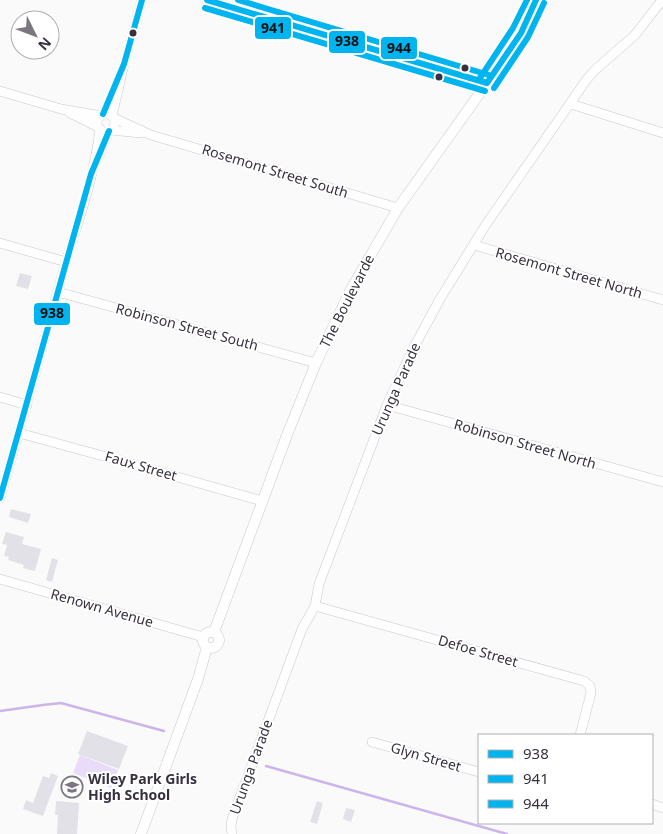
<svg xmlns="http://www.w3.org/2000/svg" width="663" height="834" font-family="'Noto Sans',sans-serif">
<rect width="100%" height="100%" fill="#fafafa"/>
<path fill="#e8dcf9" d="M80,755l38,15 -7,18 -38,-15z"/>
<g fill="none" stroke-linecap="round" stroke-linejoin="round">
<path stroke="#ccb5ea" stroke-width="2.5" d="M0,711l43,-6 18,-2 103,28
M266,766l241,68"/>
</g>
<path fill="#e3e1e8" d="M20,273l12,3 -4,13 -12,-3z
M11,509l20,5 -3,9 -19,-6z
M6,532l18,5 -2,7 19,5 -6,22 -12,-3 1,-3 -16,-5 1,-3 -5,-1 3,-11 -5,-1z
M52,558l6,2 -6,22 -6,-2z
M87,731l41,15 -9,23 -41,-15z
M51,773l7,3 -15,40 -20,-7 3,-9 7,3 10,-27 6,2z
M56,801l23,2 -2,31h-20l1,-19h-3z
M317,801l6,2 -6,21 -7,-2z
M346,808l9,2 -4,12 -8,-3z"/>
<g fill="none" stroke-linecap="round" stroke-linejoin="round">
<g stroke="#cac7cd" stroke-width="10">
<path id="minor" d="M207,0l280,83
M0,91l61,18 40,7
M571,104l92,29
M70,113l28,14
M103,114l12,-27
M97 123a9 9 0 1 1 18 0a9 9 0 1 1-18 0Z
M112,116l12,-52 18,-64
M114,118l37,17 247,73
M111,130l30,3
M99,156l10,-25
M0,243l66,19
M474,245l189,55
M58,292l258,71
M0,397l27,8
M387,405l276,77
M19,433l95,26 148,42
M0,498c23,-79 44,-158 66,-236 13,-44 29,-88 34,-133
M0,579l203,58
M315,606l269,75 6,5 1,7 -11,42
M372,742l107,30
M652,804l11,4
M232,834l-1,-7 1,-8 70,-190 13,-23 4,-22 68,-179 27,-58 26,-48 45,-73 102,-147 9,-10 39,-34 27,-35"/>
</g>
<g stroke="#cac7cd" stroke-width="11">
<path id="tertiary" d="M203 640a8 8 0 1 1 16 0a8 8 0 1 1-16 0Z
M214,632l73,-197 29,-72 34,-72 48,-83 119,-167 13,-25 6,-16
M141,834l57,-155 9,-32"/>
</g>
<use href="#minor" stroke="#fefefe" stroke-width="9"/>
<use href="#tertiary" stroke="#fefefe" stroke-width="10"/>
<g stroke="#fff" stroke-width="10">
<path id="bus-1" d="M207,0l280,83
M487,83l34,-50 15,-33
M103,114l21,-50 18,-64
M0,498l91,-324 18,-43"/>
</g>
<g stroke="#fff" stroke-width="10">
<path id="bus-2" d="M205,8l280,83
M494,88l34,-51 16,-34"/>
</g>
<g stroke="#fff" stroke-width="10">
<path id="bus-3" d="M238,0l251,75
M480,78l33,-50 14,-28"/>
</g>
<use href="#bus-1" stroke="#00b5ef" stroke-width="6"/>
<use href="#bus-2" stroke="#00b5ef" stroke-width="6"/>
<use href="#bus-3" stroke="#00b5ef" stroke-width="6"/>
</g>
<defs>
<g id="school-ring" transform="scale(1.125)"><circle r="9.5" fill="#fff" stroke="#7b7780" stroke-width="1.5"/><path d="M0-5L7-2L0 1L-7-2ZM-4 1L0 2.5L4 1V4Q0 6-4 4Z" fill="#7b7780"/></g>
</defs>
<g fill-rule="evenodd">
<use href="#school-ring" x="72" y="787"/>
</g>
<g fill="#37313f" stroke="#fff" stroke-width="2">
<circle cx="133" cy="33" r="4.5"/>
<circle cx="465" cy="68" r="4.5"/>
<circle cx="439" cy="77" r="4.5"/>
</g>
<g text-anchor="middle" stroke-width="4" stroke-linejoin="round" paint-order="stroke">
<g font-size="14" fill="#37313f" stroke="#fff">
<text transform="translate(275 171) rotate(17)" y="5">Rosemont Street South</text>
<text transform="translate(569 273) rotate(16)" y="5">Rosemont Street North</text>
<text transform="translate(347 301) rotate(-63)" y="5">The Boulevarde</text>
<text transform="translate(187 327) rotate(15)" y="5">Robinson Street South</text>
<text transform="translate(396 389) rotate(-66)" y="5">Urunga Parade</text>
<text transform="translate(525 444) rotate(16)" y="5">Robinson Street North</text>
<text transform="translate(141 466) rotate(16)" y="5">Faux Street</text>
<text transform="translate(102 608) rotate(16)" y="5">Renown Avenue</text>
<text transform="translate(478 651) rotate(16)" y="5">Defoe Street</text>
<text transform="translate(426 757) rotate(16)" y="5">Glyn Street</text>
<text transform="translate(251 767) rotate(-70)" y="5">Urunga Parade</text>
</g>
<g font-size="14" font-weight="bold" fill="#37313f" stroke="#fff" text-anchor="start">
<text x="88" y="784">Wiley Park Girls<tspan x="88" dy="16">High School</tspan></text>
</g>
</g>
<g stroke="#fff" stroke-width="2">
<rect x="254" y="16" width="38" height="24" rx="5" fill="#00b5ef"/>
<rect x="328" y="30" width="38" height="24" rx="5" fill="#00b5ef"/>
<rect x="380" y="36" width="38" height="24" rx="5" fill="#00b5ef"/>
<rect x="33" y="302" width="38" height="24" rx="5" fill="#00b5ef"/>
</g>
<g font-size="14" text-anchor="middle" font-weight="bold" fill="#111">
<text x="273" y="33">941</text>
<text x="347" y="46">938</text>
<text x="399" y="53">944</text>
<text x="52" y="318">938</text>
</g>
<rect x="478" y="734" width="175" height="90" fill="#ffffff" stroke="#afadb2"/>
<rect x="488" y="750" width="25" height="8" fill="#00b5ef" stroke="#afadb2"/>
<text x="523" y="759" font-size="15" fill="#37313f">938</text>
<rect x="488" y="775" width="25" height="8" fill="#00b5ef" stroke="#afadb2"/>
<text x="523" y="784" font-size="15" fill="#37313f">941</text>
<rect x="488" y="800" width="25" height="8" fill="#00b5ef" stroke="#afadb2"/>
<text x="523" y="809" font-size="15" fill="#37313f">944</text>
<g transform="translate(35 35) rotate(132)"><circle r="24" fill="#ffffff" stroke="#afadb2"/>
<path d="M0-4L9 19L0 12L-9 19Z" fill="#7b7780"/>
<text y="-8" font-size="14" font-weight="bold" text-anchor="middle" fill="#37313f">N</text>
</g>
</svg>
